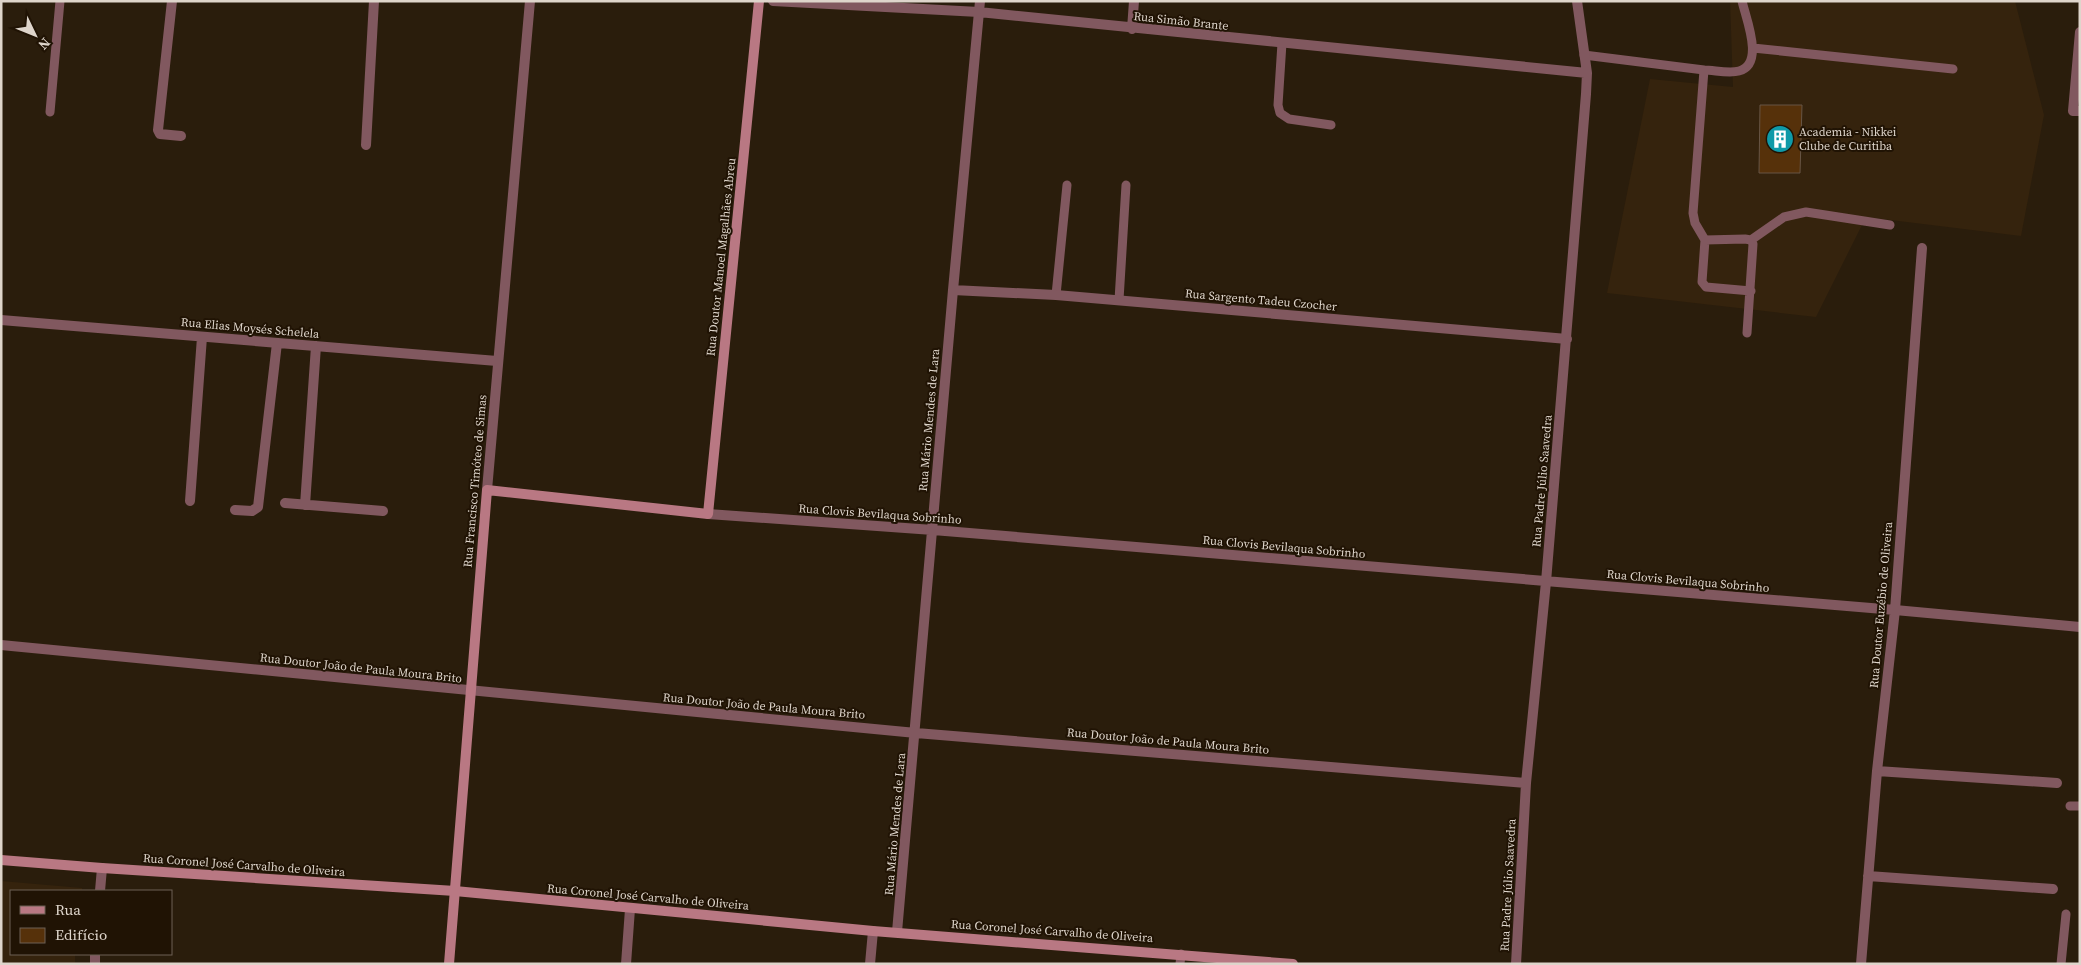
<svg xmlns="http://www.w3.org/2000/svg" width="2081" height="965" font-family="'Source Serif 4',serif">
<rect width="100%" height="100%" fill="#2a1d0c"/>
<path fill="#35230d" d="M1730,1h285l29,114 -23,121 -155,-19 -50,100 -209,-24 43,-214 83,8z
M1,881l81,7v3h-71v63h64v10h-74z"/>
<path fill="#56310a" stroke="#675545" d="M1760,105h42l-2,68h-41z"/>
<g fill="none" stroke-linecap="round" stroke-linejoin="round">
<path stroke="#81585f" stroke-width="9" d="M1282,43l-4,62 2,8 9,6 42,6
M1753,48l200,21
M1584,55l120,15 -11,143 2,10 10,17 -3,42 4,5 45,4
M1704,70c10,0 25,4 35,1 26,-7 7,-52 3,-70
M50,112l10,-111
M1705,240l40,-1 6,1 2,4 -6,89
M1751,240l33,-23 22,-5 84,13
M1056,295l11,-110
M1119,300l7,-115
M2070,806h10
M1180,964l1,-10
M2061,964l5,-50"/>
<path stroke="#81585f" stroke-width="10" d="M172,1l-14,129 2,4 21,2
M773,1l206,11 608,61
M1132,29l2,-28
M2080,32l-7,79h7
M366,145l8,-144
M953,290l103,5 511,44
M1,320l496,41
M487,490l43,-489
M190,501l12,-164
M285,503l98,8
M305,505l11,-159
M235,510l17,1 6,-4 19,-164
M708,514l225,16 962,80 185,17
M1,645l915,88 610,50
M1877,771l180,12
M1868,876l185,13
M100,891l2,-23
M897,932l56,-642 27,-289
M95,964v-10
M626,964l4,-55
M870,964l3,-33
M1516,964l10,-181 20,-201 40,-488 1,-21 -10,-72
M1861,964l16,-193 18,-161 27,-362"/>
<path stroke="#b97883" stroke-width="10" d="M1,860l101,8 353,23 418,40 420,33
M449,964l38,-474 221,24 51,-513"/>
</g>
<defs>
<g id="building-disc" transform="scale(1.4375)"><circle r="9.5" fill="#0f9aa8" stroke="#201304"/><path d="M-4-6H4V6H1V3H-1V6H-4ZM-2.5-4.3h1.7v1.8h-1.7ZM.8-4.3h1.7v1.8H.8ZM-2.5-1h1.7V.8h-1.7ZM.8-1h1.7V.8H.8Z" fill="#fff"/></g>
</defs>
<g fill-rule="evenodd">
<use href="#building-disc" x="1780" y="139"/>
</g>
<g text-anchor="middle" stroke-width="4" stroke-linejoin="round" paint-order="stroke">
<g font-size="12" fill="#ded5cb" stroke="#201304">
<text transform="translate(1181 21) rotate(6)" y="4">Rua Simão Brante</text>
<text transform="translate(721 257) rotate(-84)" y="4">Rua Doutor Manoel Magalhães Abreu</text>
<text transform="translate(1261 300) rotate(5)" y="4">Rua Sargento Tadeu Czocher</text>
<text transform="translate(250 328) rotate(5)" y="4">Rua Elias Moysés Schelela</text>
<text transform="translate(929 420) rotate(-85)" y="4">Rua Mário Mendes de Lara</text>
<text transform="translate(475 481) rotate(-85)" y="4">Rua Francisco Timóteo de Simas</text>
<text transform="translate(1542 481) rotate(-85)" y="4">Rua Padre Júlio Saavedra</text>
<text transform="translate(880 514) rotate(4)" y="4">Rua Clovis Bevilaqua Sobrinho</text>
<text transform="translate(1284 547) rotate(5)" y="4">Rua Clovis Bevilaqua Sobrinho</text>
<text transform="translate(1688 581) rotate(5)" y="4">Rua Clovis Bevilaqua Sobrinho</text>
<text transform="translate(1881 605) rotate(-85)" y="4">Rua Doutor Euzébio de Oliveira</text>
<text transform="translate(361 668) rotate(6)" y="4">Rua Doutor João de Paula Moura Brito</text>
<text transform="translate(764 706) rotate(5)" y="4">Rua Doutor João de Paula Moura Brito</text>
<text transform="translate(1168 741) rotate(5)" y="4">Rua Doutor João de Paula Moura Brito</text>
<text transform="translate(895 824) rotate(-85)" y="4">Rua Mário Mendes de Lara</text>
<text transform="translate(244 865) rotate(4)" y="4">Rua Coronel José Carvalho de Oliveira</text>
<text transform="translate(1508 885) rotate(-87)" y="4">Rua Padre Júlio Saavedra</text>
<text transform="translate(648 897) rotate(5)" y="4">Rua Coronel José Carvalho de Oliveira</text>
<text transform="translate(1052 931) rotate(4)" y="4">Rua Coronel José Carvalho de Oliveira</text>
</g>
<g font-size="12" fill="#ded5cb" stroke="#201304" text-anchor="start">
<text x="1799" y="136">Academia - Nikkei<tspan x="1799" dy="14">Clube de Curitiba</tspan></text>
</g>
</g>
<rect width="2081" height="965" fill="none" stroke="#ded5cb" stroke-width="5"/>
<rect x="10" y="890" width="162" height="65" fill="#201304" stroke="#6c6154"/>
<rect x="20" y="906" width="25" height="8" fill="#b97883" stroke="#6c6154"/>
<text x="55" y="915" font-size="15" fill="#ded5cb">Rua</text>
<rect x="20" y="928" width="25" height="15" fill="#56310a" stroke="#6c6154"/>
<text x="55" y="940" font-size="15" fill="#ded5cb">Edifício</text>
<g transform="translate(35 35) rotate(133)" stroke="#201304" stroke-width="4" paint-order="stroke">
<path d="M0-4L9 19L0 12L-9 19Z" fill="#ded5cb"/>
<text y="-8" font-size="14" font-weight="bold" text-anchor="middle" fill="#ded5cb">N</text>
</g>
</svg>
